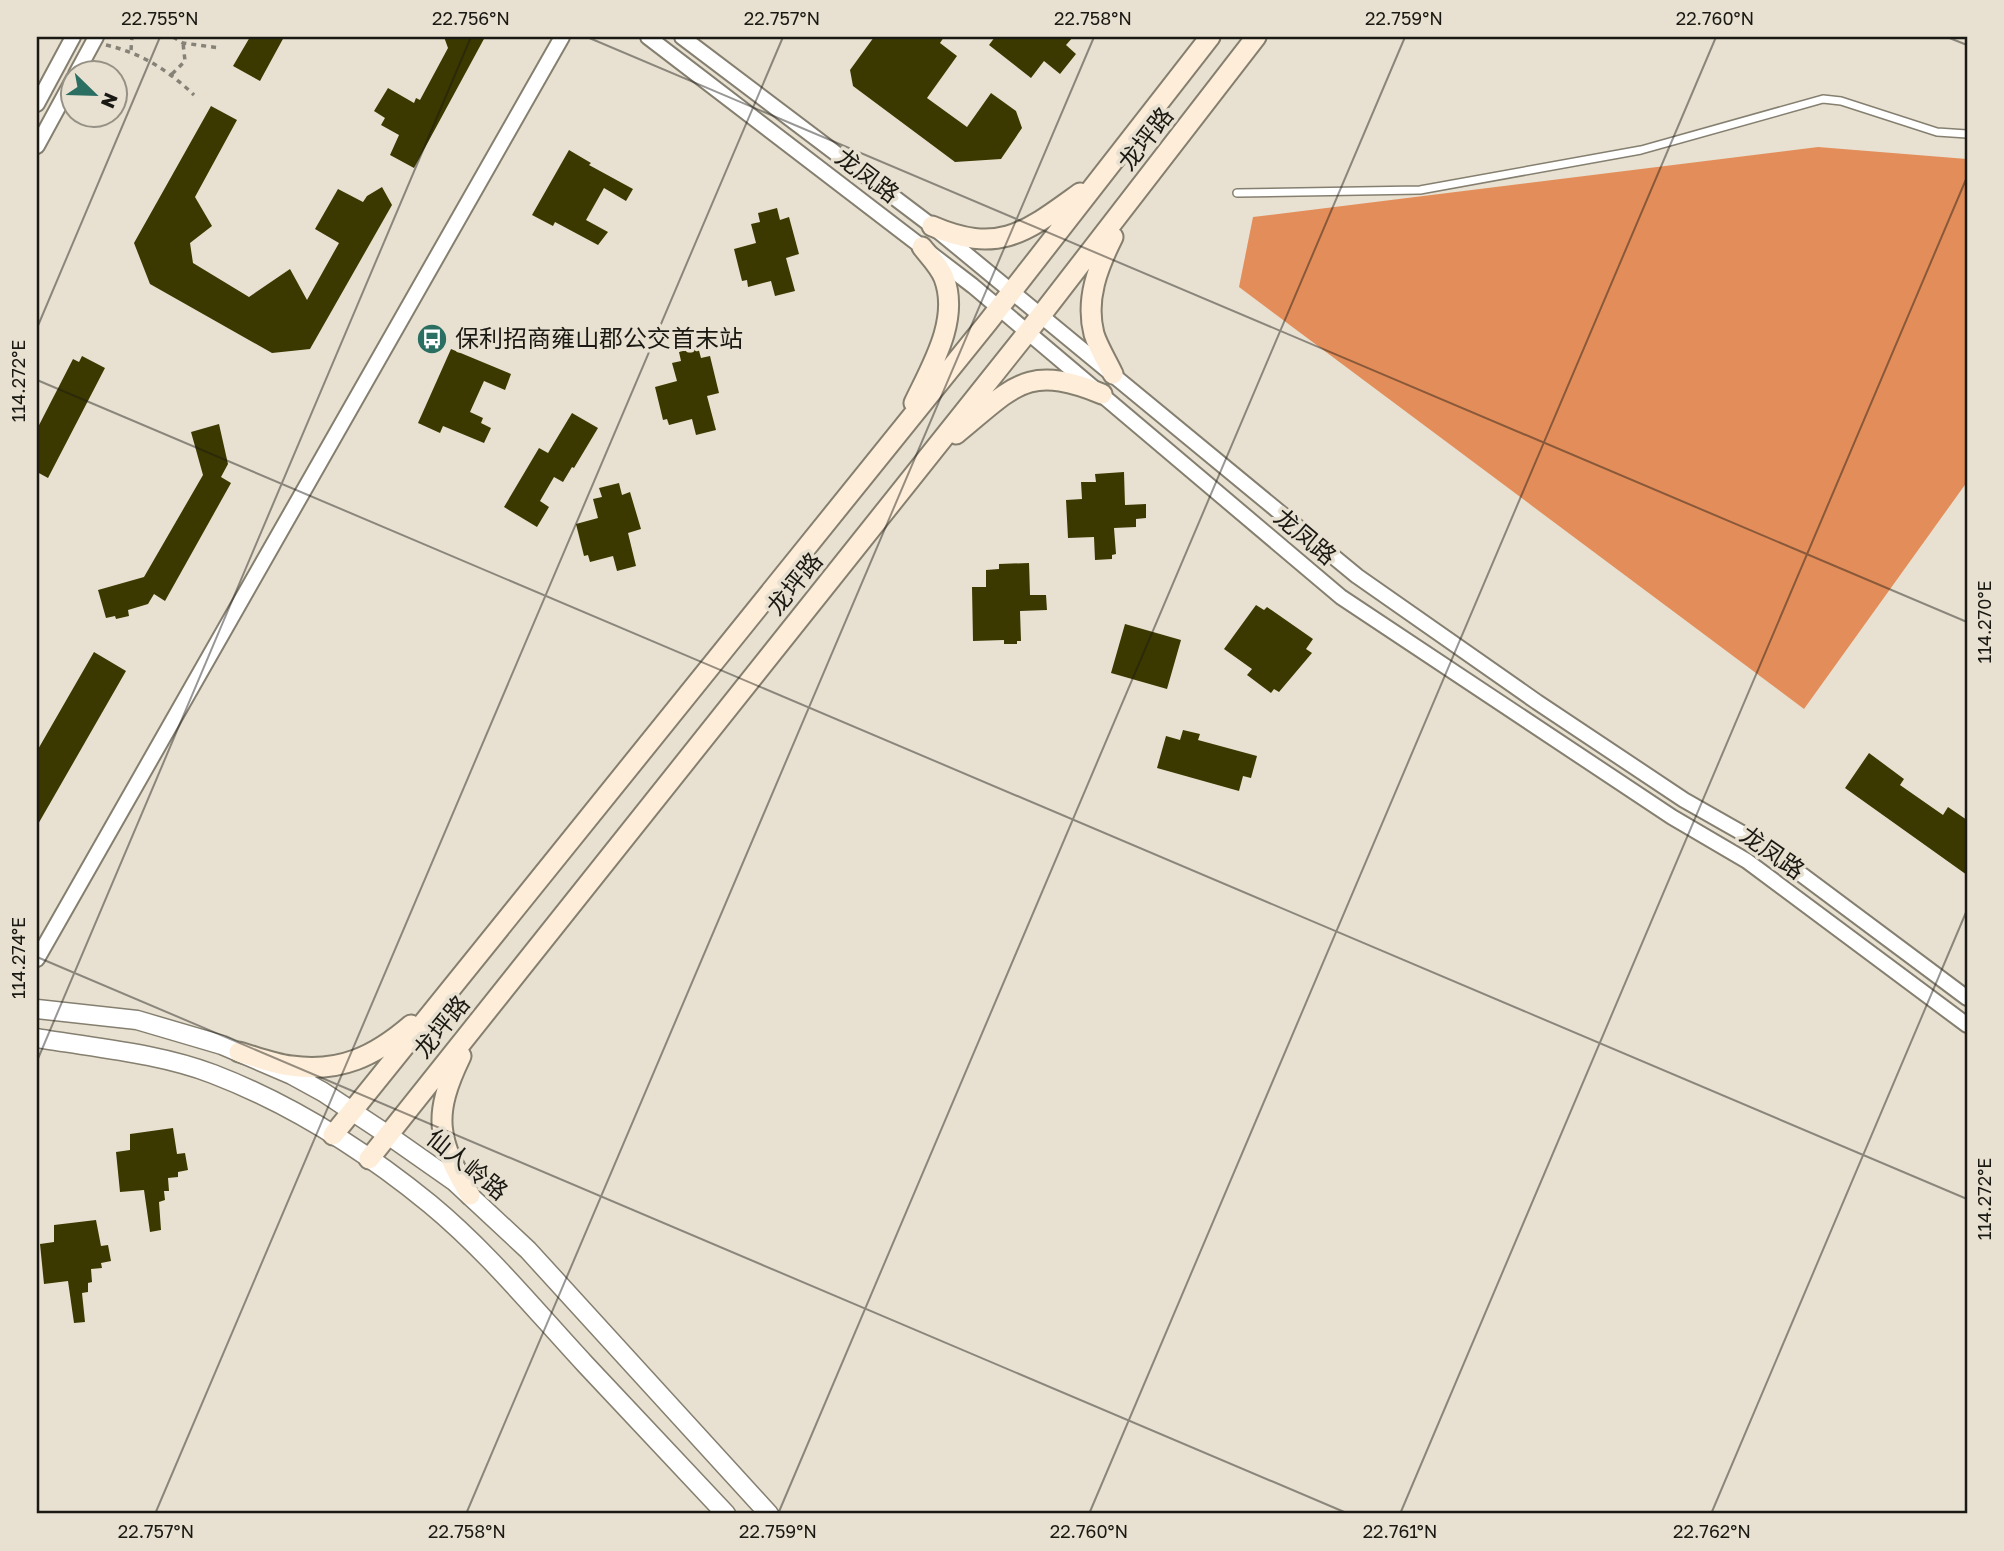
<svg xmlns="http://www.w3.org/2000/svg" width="2004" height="1551" font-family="'Golos Text','Noto Sans SC',sans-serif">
<rect width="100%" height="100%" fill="#e8e1d1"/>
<path fill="#e38e5a" d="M1818,147l149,12v323l-163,227 -565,-422 14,-70z"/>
<path fill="#3c3900" d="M250,37h34l-24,44 -27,-15z
M444,37h41l-71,131 -24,-13 9,-20 -18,-10 4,-7 -11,-7 14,-23 26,15 2,-5 4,2 28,-52z
M874,37h70l-4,6 17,13 -30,42 40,29 24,-34 25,18 6,17 -21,31 -46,3 -102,-76 -3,-16z
M995,37h78l-7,8 10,9 -16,20 -16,-13 -13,17 -42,-33z
M211,106l26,14 -42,77 17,29 -22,17 3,20 56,34 41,-28 17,31 32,-57 -24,-14 23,-40 25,13 4,-6 15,-9 10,18 -82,144 -38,4 -122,-69 -16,-41z
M569,150l22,13 -2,2 44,24 -7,12 -22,-13 -18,32 22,12 -10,13 -43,-23 -2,4 -21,-11z
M777,208l3,12 9,-3 10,37 -13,4 9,33 -20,5 -4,-15 -23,6 -1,-7 -5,1 -8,-32 22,-6 -5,-19 9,-2 -2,-9z
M698,347l3,11 9,-2 9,37 -12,3 9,34 -20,5 -4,-16 -23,6 -2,-6 -4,1 -8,-33 22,-6 -5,-18 9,-2 -2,-9z
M451,349l60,25 -6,16 -21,-9 -14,31 13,6 -2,5 10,5 -7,15 -41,-17 -3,7 -22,-10z
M82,356l23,12 -57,110 -11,-6v-43l36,-70 6,3z
M572,413l26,15 -24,40 -2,-1 -9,15 -9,-5 -14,24 9,6 -12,20 -33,-20 35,-59 9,5z
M219,424l9,40 -7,13 10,6 -66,118 -11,-7 -6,10 -20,6 1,6 -13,3 -1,-3 -9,2 -8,-28 46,-13 59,-102 -12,-43z
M1124,472l1,33 21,-1v14l-10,1v8l-22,1 2,26 -4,1v4l-17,1 -1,-23 -26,1 -2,-38 16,-1 -1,-17h15l-1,-8z
M619,483l3,12 8,-3 11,37 -13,4 8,33 -19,5 -4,-15 -23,6 -2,-7 -4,1 -8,-32 22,-6 -5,-19 9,-2 -3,-9z
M1029,563l1,32h16l1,15 -27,1 1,30h-4v3h-13v-4l-31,1 -1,-54h14v-17l13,-1v-5z
M1256,605l8,5 3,-3 46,32 -7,10 6,4 -33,39 -5,-3 -3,4 -24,-18 5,-6 -28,-20z
M1125,624l56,16 -14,49 -56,-16z
M94,652l32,19 -89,155v-75z
M1183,730l17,4 -2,6 59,16 -6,22 -8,-2 -4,15 -82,-23 9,-32 14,4z
M1869,753l35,26 -4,6 43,30 5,-8 19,13v55l-122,-87z
M173,1128l4,26 8,-1 3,17 -10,2v5l-10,1 1,13h-5l1,9 -6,2 2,28 -11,2 -6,-42 -24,2 -4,-40 14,-2v-16z
M96,1220l5,26 7,-1 3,16 -10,2 1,5 -11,1 1,13 -4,1v9l-6,1 3,29 -11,1 -6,-42 -24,3 -4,-40 14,-2v-17z"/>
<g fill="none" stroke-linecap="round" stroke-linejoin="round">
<g stroke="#857f70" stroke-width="10">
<path id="service" d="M1237,193l183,-3 221,-40 182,-51 18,2 96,31 30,2"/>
</g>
<g stroke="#857f70" stroke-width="18">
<path id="minor" d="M648,37l325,249 368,311 331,220 75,44 220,164
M682,37l250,189 425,350 180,126 147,98 74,42 209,156
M76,74l20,-37
M37,104l36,-67
M37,146l37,-68
M37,959l525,-922"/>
</g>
<g stroke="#857f70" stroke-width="21">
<path id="tertiary" d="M37,1009l100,11 85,25 70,30 31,17 65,43 67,47 73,68 241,264
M37,1038c58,10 121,15 176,36 78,30 152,77 217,130 57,47 105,106 155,160 47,50 94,100 141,150"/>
</g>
<g stroke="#857f70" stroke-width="23">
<path id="secondary" d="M932,226c67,29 94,6 148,-33
M1113,237c-15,30 -28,62 -19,97 4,13 13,27 19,40
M914,403c17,-36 46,-83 30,-125 -4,-11 -15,-22 -22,-31
M956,434c58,-47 70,-71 146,-40
M239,1052c17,5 35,12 52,14 49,7 84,-10 120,-41
M461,1056c-29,60 -24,83 9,139
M333,1135l655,-813 222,-285
M369,1159l673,-845 214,-277"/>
</g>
<path stroke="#868277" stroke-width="3.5" stroke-dasharray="5 5" stroke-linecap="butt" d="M173,37l10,6 37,5
M106,45c35,8 62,25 88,50
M131,50l1,-13
M172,74l13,-13 -2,-18"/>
<use href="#service" stroke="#fff" stroke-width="7"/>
<use href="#minor" stroke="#fff" stroke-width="14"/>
<use href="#tertiary" stroke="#fff" stroke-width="18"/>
<use href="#secondary" stroke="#feedd8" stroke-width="19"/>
</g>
<path fill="none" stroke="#1b1913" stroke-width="2" stroke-opacity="0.45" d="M587,37l1380,585M1947,37l20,8M37,328l123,-291M37,380l1930,819M37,957l1312,557M37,1061l434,-1024M155,1514l628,-1477M466,1514l628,-1477M778,1514l627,-1477M1089,1514l627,-1477M1400,1514l567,-1337M1711,1514l256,-604"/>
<defs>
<g id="bus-disc" transform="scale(1.575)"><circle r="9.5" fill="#2a6f62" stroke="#e8e1d1"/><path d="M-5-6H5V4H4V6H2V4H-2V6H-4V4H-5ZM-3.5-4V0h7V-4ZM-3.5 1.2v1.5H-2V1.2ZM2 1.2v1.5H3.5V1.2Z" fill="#fff"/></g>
</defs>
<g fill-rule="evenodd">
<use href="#bus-disc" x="432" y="339"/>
</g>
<g text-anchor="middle" stroke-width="7" stroke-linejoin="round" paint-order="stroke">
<g font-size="24" fill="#1b1913" stroke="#e8e1d1">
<text transform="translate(1146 139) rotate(-52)" y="8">龙坪路</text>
<text transform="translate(867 176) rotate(37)" y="8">龙凤路</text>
<text transform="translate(1305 537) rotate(40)" y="8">龙凤路</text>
<text transform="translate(795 584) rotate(-51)" y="8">龙坪路</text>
<text transform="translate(1772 853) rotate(35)" y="8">龙凤路</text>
<text transform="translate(442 1027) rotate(-51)" y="8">龙坪路</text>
<text transform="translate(467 1165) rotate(39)" y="8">仙人岭路</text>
</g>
<g font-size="24" fill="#1b1913" stroke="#e8e1d1" text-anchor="start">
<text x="455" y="347">保利招商雍山郡公交首末站</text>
</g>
</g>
<rect width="2004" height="1551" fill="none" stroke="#e8e1d1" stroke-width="77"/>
<g transform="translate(94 94) rotate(113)"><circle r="33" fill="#e8e1d1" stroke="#969185" stroke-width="2"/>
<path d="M0-5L12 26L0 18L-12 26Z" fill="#2a6f62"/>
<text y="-10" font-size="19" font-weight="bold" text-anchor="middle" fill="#1b1913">N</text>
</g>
<rect x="38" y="38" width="1928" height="1474" fill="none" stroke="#1b1913" stroke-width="2.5"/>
<g font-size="18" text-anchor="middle" fill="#1b1913">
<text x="160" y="25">22.755°N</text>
<text x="471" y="25">22.756°N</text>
<text x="782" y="25">22.757°N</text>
<text x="1093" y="25">22.758°N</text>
<text x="1404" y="25">22.759°N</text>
<text x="1715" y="25">22.760°N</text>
<text transform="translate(19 381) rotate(-90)" y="6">114.272°E</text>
<text transform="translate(1985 622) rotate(-90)" y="6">114.270°E</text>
<text transform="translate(19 958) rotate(-90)" y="6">114.274°E</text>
<text transform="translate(1985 1199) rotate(-90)" y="6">114.272°E</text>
<text x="156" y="1538">22.757°N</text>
<text x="467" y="1538">22.758°N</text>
<text x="778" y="1538">22.759°N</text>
<text x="1089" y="1538">22.760°N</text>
<text x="1400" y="1538">22.761°N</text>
<text x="1712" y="1538">22.762°N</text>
</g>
</svg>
